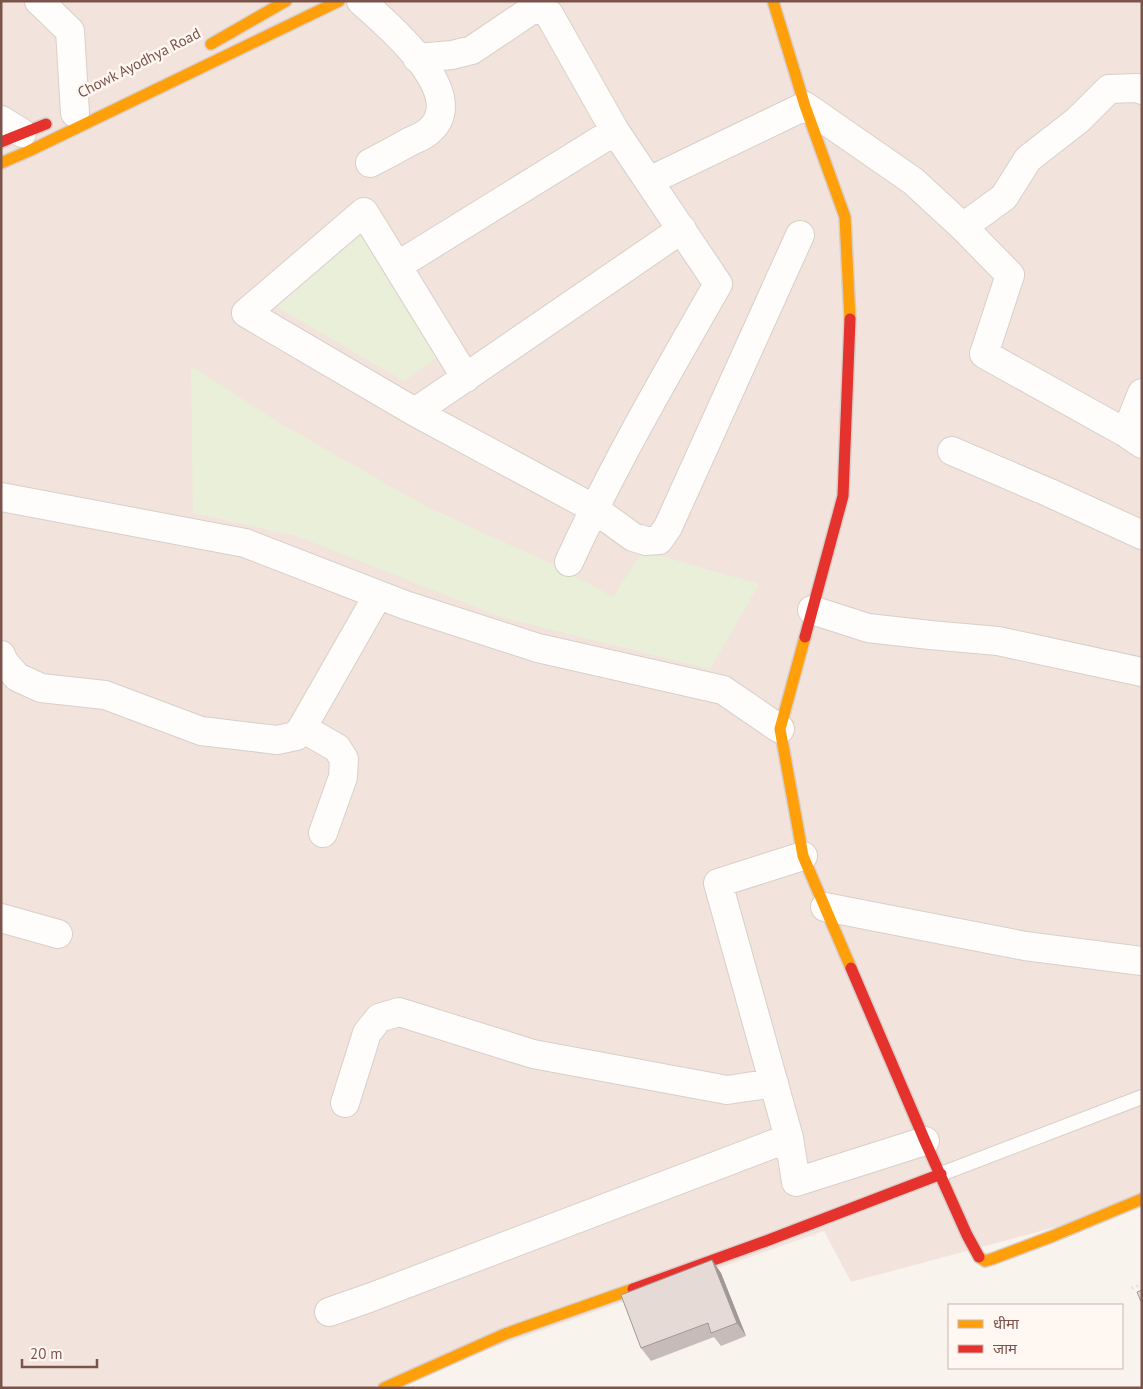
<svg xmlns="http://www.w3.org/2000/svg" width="1143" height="1389" font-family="'PT Sans','Noto Sans Devanagari',sans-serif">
<rect width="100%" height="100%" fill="#f9f3ee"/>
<path fill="#f2e4dc" d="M1,1h1141v1203l-291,78 -27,-51 -446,157h-377z"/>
<path fill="#e9efd9" d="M362,224l76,133 -34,24 -127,-74z
M191,366l90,58 144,82 129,59 59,32 30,-46 116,33 -49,85 -206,-51 -208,-82 -103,-23z"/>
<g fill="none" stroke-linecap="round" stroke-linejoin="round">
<g stroke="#d8cfca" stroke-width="16">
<path id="lane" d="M941,1174l201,-77"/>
</g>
<g stroke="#d8cfca" stroke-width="30">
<path id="street" d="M39,1l31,30 5,82
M361,1c27,24 112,95 67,131 -5,4 -12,7 -17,9 -14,8 -27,15 -41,22
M417,58l35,-3 20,-5 58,-39 9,-2 10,5 66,117 103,153c-52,91 -105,182 -149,278
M1,120l21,13
M649,181l156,-75 108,75 50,46 41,-30 24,-38 50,-39 31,-31 28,-1 5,2
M963,227l47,48 -26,79 142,79 16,11
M397,266l218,-135
M466,378l-102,-166 -118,101 169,99 178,96 40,29 13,4 13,-1 9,-13 132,-292
M415,412l267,-183
M1126,433l16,-40
M952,451l98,42 92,42
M1,497l244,46 160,62 133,43 185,42 57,39
M812,610l56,18 62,7 68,6 144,31
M1,655l3,7 13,15 24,11 64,7 96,36 76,9 19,-4 6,-8 76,-133
M302,728l35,20 7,11 -1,18 -20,56
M803,856l-85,27 71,255 7,44 129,-41
M825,907l200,39 117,15
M1,918l57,16
M345,1103l22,-70 12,-15 20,-6 134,42 194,36 47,-7
M329,1312l40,-14 420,-160"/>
</g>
<g stroke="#d9ceca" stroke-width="14">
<path id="slow" d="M773,1l32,105 40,111 5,102
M211,44l75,-43
M1,163l28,-12 310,-150
M805,637l-25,92 23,127 48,112
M979,1257l6,4 7,-2 61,-23 89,-37
M384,1388l121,-54 128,-45"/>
</g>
<g stroke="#d9ceca" stroke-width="14">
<path id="jam" d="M1,142l45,-18
M805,637l38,-141 7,-177
M851,968l74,173 42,94 12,22
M633,1289l133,-48 175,-67"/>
</g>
<path stroke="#dbd1ce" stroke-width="3" stroke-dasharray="1 4" stroke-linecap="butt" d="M1132,1288l10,-4"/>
<use href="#lane" stroke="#fefdfc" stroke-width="14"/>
<use href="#street" stroke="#fefdfc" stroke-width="28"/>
<use href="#slow" stroke="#ff9f0a" stroke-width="11"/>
<use href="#jam" stroke="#e5322d" stroke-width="11"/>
</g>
<path fill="#c6bbb8" d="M712,1260l9,13 25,63 -25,10 -7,-9 -63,24 -10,-13z"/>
<path fill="#a19996" d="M712,1260l9,13 25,63 -9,-13z"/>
<path fill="#e6dad6" stroke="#a19996" d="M712,1260l25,63 -26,10 -3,-10 -67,25 -20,-53z
M1142,1290v14l-5,-12z"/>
<g text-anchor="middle" stroke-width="5" stroke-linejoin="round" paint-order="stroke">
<g font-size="15" fill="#7a544b" stroke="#fff7f1">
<text transform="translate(139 63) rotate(-27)" y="5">Chowk Ayodhya Road</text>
</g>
</g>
<rect width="1143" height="1389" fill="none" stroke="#7a544b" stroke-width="5"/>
<rect x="948" y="1304" width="175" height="65" fill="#fff7f1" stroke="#cab6af"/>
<rect x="958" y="1320" width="25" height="8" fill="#ff9f0a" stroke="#cab6af"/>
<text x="993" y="1329" font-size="15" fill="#7a544b">धीमा</text>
<rect x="958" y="1345" width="25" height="8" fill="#e5322d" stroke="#cab6af"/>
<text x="993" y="1354" font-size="15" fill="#7a544b">जाम</text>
<path d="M22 1359v8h75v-8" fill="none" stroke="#7a544b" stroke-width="2.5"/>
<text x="30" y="1359" font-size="15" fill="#7a544b" stroke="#fff7f1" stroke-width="4" paint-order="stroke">20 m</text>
</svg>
